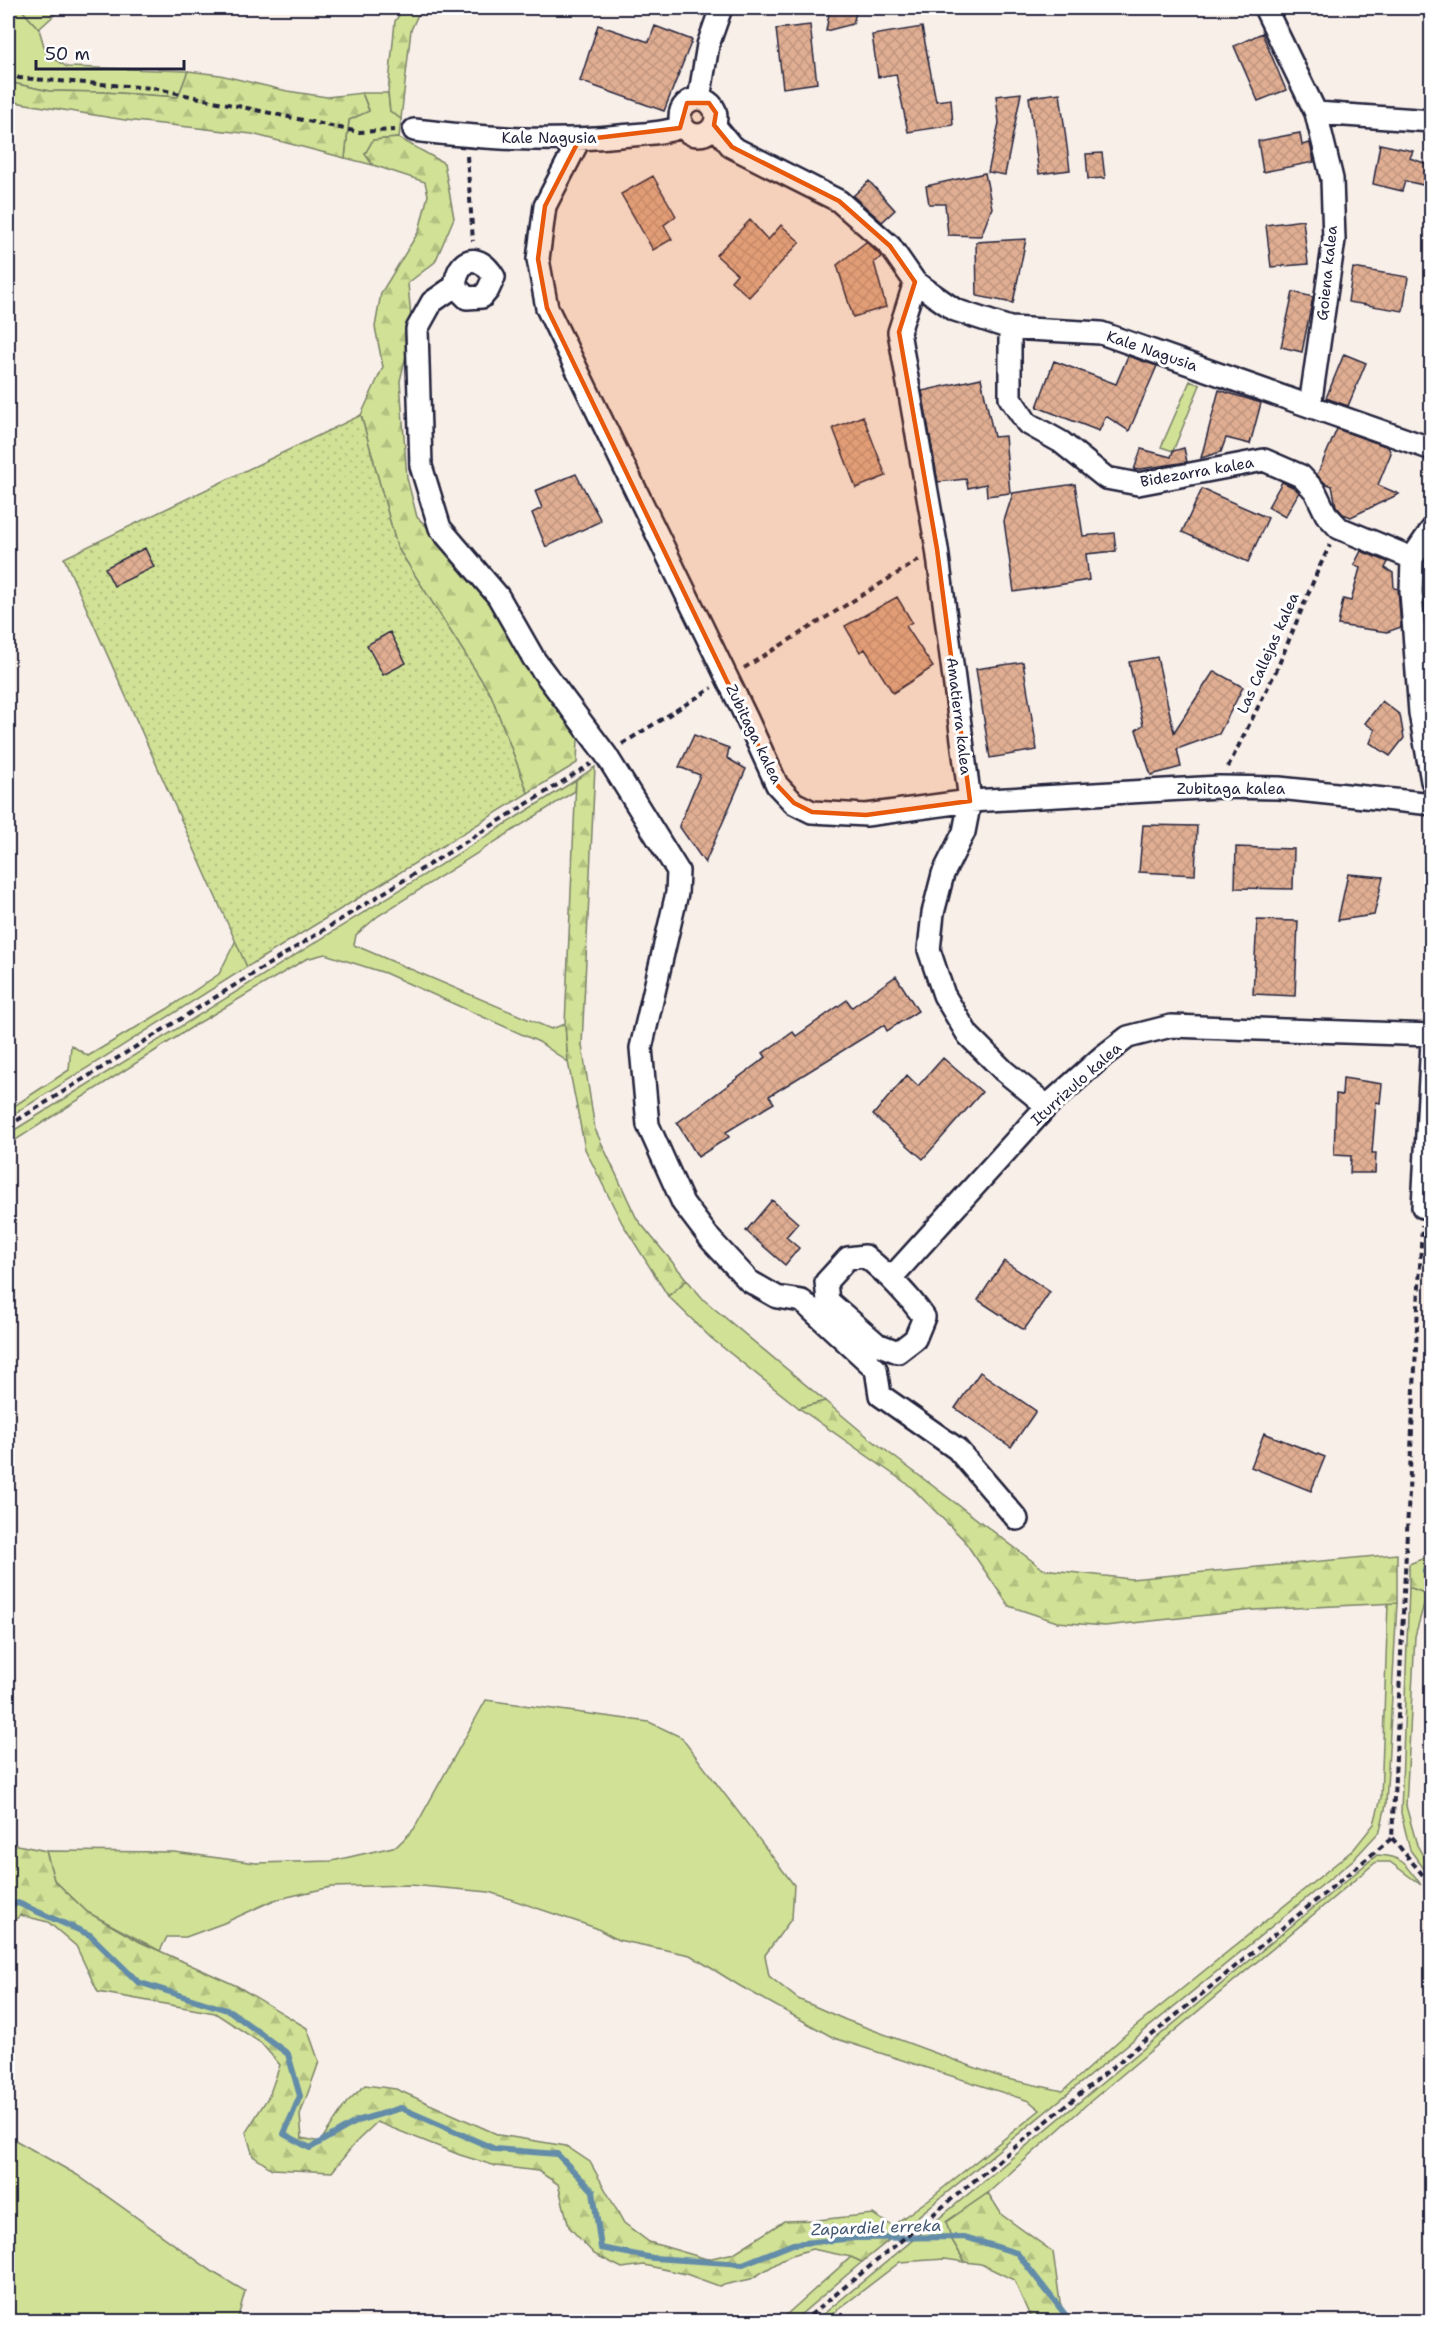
<svg xmlns="http://www.w3.org/2000/svg" width="1439" height="2329" font-family="'Shantell Sans',sans-serif">
<defs>
<pattern id="forest-firs" width="22" height="20" patternUnits="userSpaceOnUse" patternTransform="scale(1.5)"><rect width="22" height="20" fill="#d1e195"/><path d="M5 1l3.5 6h-7zM16 11l3.5 6h-7z" fill="#b3c181"/></pattern>
<pattern id="garden-dots" width="8" height="8" patternUnits="userSpaceOnUse" patternTransform="scale(1.5)"><rect width="8" height="8" fill="#d1e195"/><path d="M2 2h.1M6 6h.1" fill="none" stroke="#b3c181" stroke-width="1.8" stroke-linecap="round"/></pattern>
<pattern id="building-cross-hatch" width="8" height="8" patternUnits="userSpaceOnUse" patternTransform="scale(1.5)"><rect width="8" height="8" fill="#e0ae92"/><path d="M0 0l8 8M0 8l8-8" fill="none" stroke="#c0957f"/></pattern>
</defs>
<rect width="100%" height="100%" fill="#f9efe9"/>
<filter id="ink" filterUnits="userSpaceOnUse"><feTurbulence type="fractalNoise" baseFrequency=".0167" numOctaves="2"/><feDisplacementMap in="SourceGraphic" scale="12" xChannelSelector="R" yChannelSelector="G"/><feConvolveMatrix kernelMatrix="1 2 1 2 8 2 1 2 1" color-interpolation-filters="sRGB"/></filter>
<g filter="url(#ink)">
<path fill="#d1e195" stroke="#7a8268" stroke-width="1.5" d="M8,8h12l19,21 7,24 21,14 121,4 -10,26 -75,-5 -54,-1 -41,-9z
M362,93h26l2,18 11,8 -2,19 -26,2 -8,14 8,11 -28,-7 4,-38 20,-10z
M1190,381l10,4 -27,66 -12,-4z
M576,780l-1,11 -197,125 -22,19 -2,10 197,84 14,-5 3,38 -29,-20 -154,-69 -60,-19 -19,5 -109,65 -189,121v-11z
M236,940l11,27 -239,151v-8l61,-40 2,-25 17,11 79,-47 52,-35z
M687,1280l17,20 121,101 -26,7 -88,-70 -43,-42z
M1409,1587l18,7 -12,42 -9,170 11,39 14,25v8l-21,-28 -9,-37z
M1388,1603h9l-11,202 -6,26 -26,28 -454,372 -8,-5 40,-29 108,-87 -11,-9 -195,-63 -94,-52 -50,-31 -72,-15 -22,-12 -107,-36 -79,-7 -79,2 -57,13 -50,23 -38,14h-19l-7,14 -73,-39 -33,-32 -8,-29 128,1 82,11 76,-2 65,-15 17,-17 72,-129 163,22 32,15 113,148 -2,33 -27,37 4,21 29,23 48,21 157,58 60,13 62,-56 229,-186 20,-25 7,-26z
M1377,1855c26,1 30,10 44,30l-31,-23h-14l-290,243 -98,88 -42,29 6,18 13,22 -20,-3 -45,3 -77,59 -9,1z
M8,2136l69,39 139,99 29,17 -8,30h-229z
M851,2257l11,5 -69,59 -15,1z"/>
<path fill="url(#forest-firs)" stroke="#7a8268" stroke-width="1.5" d="M20,8h42l-23,21z
M404,8h17l-10,22 -10,89 -11,-8 -2,-18 7,-72z
M188,71l32,4 67,16 40,6 35,-4 7,18 -20,9 -4,38 -93,-24 -127,-14 -117,-19v-19l41,9 54,1 75,5z
M399,138l45,25 10,55 -19,44 -27,21 4,47 -12,51 7,97 10,39 42,41 91,131 28,50 -1,24 -49,30 -37,-98 -94,-148 -36,-132 22,-48 -8,-40 6,-34 38,-62 9,-36 -3,-13 -52,-17 -8,-11 8,-14z
M595,767l-13,278 13,84 42,90 50,61 -19,16 -46,-73 -37,-74 -17,-87 -3,-38 11,-244z
M825,1401l43,36 175,132 88,10 266,-25v49l-143,7 -149,16 -48,-4 -48,-16 -46,-67 -53,-53 -111,-78z
M1427,1557l4,8v28l-4,1 -18,-7v-23z
M8,1843l38,8 8,29 33,32 53,30 97,44 70,42 12,34 -19,53 2,23 18,4 27,-40 18,-17 31,4 103,46 67,11 24,16 34,61 25,19 58,17 27,-6 50,-32 34,-1 55,-6 27,17 -38,31 -11,-5 -39,-8 -23,7 -38,23 -32,7 -33,-12 -42,-9 -22,3 -28,-14 -25,-27 -11,-43 -20,-13 -42,-5 -36,-11 -83,-33 -21,20 -24,30 -60,-3 -19,-13 -7,-24 23,-36 11,-31 -19,-22 -46,-30 -117,-21 -22,-46 -28,-24 -28,-7 -12,13z
M988,2193l14,22 51,37 7,50 7,19h-35l-18,-41 -33,-16 -16,-2 -13,-22 -6,-18z"/>
<path fill="url(#garden-dots)" stroke="#7a8268" stroke-width="1.5" d="M361,415l36,132 94,148 37,98 -281,174 -183,-409z"/>
<g fill="none" stroke-linecap="round" stroke-linejoin="round">
<path stroke="#648ca9" stroke-width="6" d="M1425,1571h7
M8,1907l10,-4 72,32 48,47 92,29 58,43 12,42 -16,38 26,14 47,-27 44,-13 94,41 62,5 36,37 8,57 52,10 90,6 50,-20 62,-6 110,-1 52,16 54,69"/>
</g>
<path fill="url(#building-cross-hatch)" stroke="#22223b" stroke-width="1.5" d="M830,8h27l-4,16 -27,7z
M598,25l51,17 6,-16 37,14 -28,71 -84,-30z
M810,25l7,58 -34,5 -7,-59z
M922,27l14,74 15,-2 2,26 -45,7 -12,-58 -18,3 -6,-42z
M1262,33l24,57 -28,11 -24,-55z
M1021,93l-16,82 -17,-3 11,-49 -3,-27z
M1060,93l10,77 -31,4 -10,-77z
M1300,133l2,12 8,-2 4,19 -51,10 -5,-31z
M1380,144l33,7 -3,7 17,6 -4,21 -18,-4 -3,10 -29,-7z
M1102,153l3,25 -17,1 -2,-25z
M985,173l7,35 -11,28 -33,-1 -3,-31h-16l-3,-18z
M653,176l23,40 -12,9 8,14 -19,11 -32,-56z
M869,181l26,29 -13,12 -29,-26z
M750,220l18,20 13,-15 19,17 -51,55 -18,-16 6,-7 -21,-19z
M1303,220l5,44 -37,3 -5,-42z
M1026,239l-13,64 -36,-7 -1,-54z
M866,242l16,15 -8,5 12,45 -33,10 -16,-52z
M1353,268l55,9 -5,34 -55,-9z
M1293,292l20,5 -11,55 -21,-5z
M1344,354l22,9 -18,43 -22,-8z
M1128,356l29,10 -28,65 -23,-15 -7,15 -62,-24 17,-46 62,23z
M981,378l13,59 11,-1 5,57 -23,3 -1,-12 -18,4 -2,-9 -28,3 -16,-91z
M1219,390l42,13 -11,41 -24,-6 -5,14 -20,6z
M863,416l23,60 -30,12 -23,-60z
M1337,429l51,18 3,6 -13,32 21,9 -48,23 -8,-3 -7,-8 -4,-20 -7,-3 -8,-8z
M1184,448l3,14 -53,8 7,-21 30,8 2,-6z
M576,474l25,47 -55,26 -14,-34 10,-5 -7,-17z
M1282,482l11,5 6,5 -14,25 -17,-10z
M1075,484l8,52 31,-3 2,18 -30,3 3,26 -75,12 -10,-71 9,-28z
M1202,489l66,29 -20,44 -66,-30z
M145,548l9,19 -40,19 -9,-18z
M1361,551l27,11 -3,6 8,5 1,15 4,1 3,38 -14,5 -49,-7 5,-26 8,2 9,-33 -6,-3z
M897,597l15,25 -6,4 27,41 -40,26 -28,-44 -5,3 -15,-26z
M390,632l16,31 -23,12 -16,-30z
M1157,657l17,75 40,-61 29,16 -24,47 -42,15 4,18 -30,8 -15,-45 7,-5 -14,-63z
M1023,662l14,88 -47,8 -14,-89z
M1382,701l18,14 4,23 -14,18 -20,-13 5,-13 -10,-7z
M694,735l35,13 -2,10 19,11 -41,94 -26,-37 21,-51 -21,-8z
M1143,825l54,1 -2,49 -56,-3z
M1236,847l58,2 -1,40 -58,-1z
M1348,874l35,3 -9,38 -36,5z
M1257,920l41,1 -3,75 -42,-2z
M896,976l22,35 -31,20 -3,-6 -115,71 5,7 -48,29 3,5 -31,20 -21,-34 89,-66 -3,-4 30,-21 3,4 51,-36 5,7z
M943,1058l39,34 -59,67 -50,-44 34,-40 11,11z
M1343,1078l39,6 -2,19 -4,-1 -4,51h4l-1,20h-25l1,-17 -17,-1 2,-61 6,1z
M772,1200l26,23 -12,14 13,11 -14,17 -39,-34z
M1004,1261l46,31 -26,38 -46,-30z
M980,1372l56,39 -25,36 -56,-39z
M1264,1433l61,24 -14,34 -60,-24z"/>
<g fill="none" stroke-linecap="round" stroke-linejoin="round">
<g stroke="#22223b" stroke-width="26">
<path id="minor" d="M1265,8l51,105 16,66 2,61 -24,166
M699,99l9,-54 13,-37
M680 117a18 18 0 1 1 36 0a18 18 0 1 1-36 0Z
M1316,113l116,8
M714,125l18,22 107,54 51,45 25,36 40,28 55,18 91,5 331,116
M414,130c68,8 137,13 206,6 22,-2 43,-2 63,-10
M579,140l-34,66 -7,53 9,49 200,411 30,66 17,18 18,9 54,3 104,-14 249,-14 60,1 153,16
M915,282l-16,50 38,217 33,252 -6,31 -21,42 -10,39 -4,37 15,45 24,40 36,36 43,35
M455,286l12,12 15,-1 6,-7 6,-13c-16,-26 -36,-20 -39,9l-23,16 -15,27 4,137 19,62 58,68 36,63 72,96 72,116 -1,22 -36,155 7,77 35,78 28,37 38,41 28,16 25,4 74,68 4,26 77,54 60,70
M1010,328v70l17,25 34,19 45,36 32,6 126,-24 37,16 14,15 11,23 13,14 73,30
M1432,529l-20,29 -1,34 9,121 12,68
M1423,1207l9,-166
M865,1256c23,19 41,36 59,61l-9,22 -17,13 -21,-8 -49,-43 -2,-19 22,-24z
M892,1277l155,-171 56,-50 25,-19 43,-11 261,9"/>
</g>
<path stroke="#22223b" stroke-width="4" stroke-dasharray="6 4.5" stroke-linecap="butt" d="M8,72l11,6 134,10 206,44 36,-2
M467,156l6,85
M744,668l175,-108
M622,744l90,-56
M1228,767l49,-98 41,-99 12,-25
M8,1126l583,-362
M1392,1838l40,48
M802,2322l590,-484 30,-613"/>
<use href="#minor" stroke="#fff" stroke-width="21"/>
</g>
</g>
<path fill="#e8590c" fill-opacity="0.2" stroke="#e8590c" stroke-width="4.5" stroke-linejoin="round" d="M687,103h22l7,10 -2,12 18,22 107,54 51,45 25,36 -16,50 38,217 33,252 -104,14 -54,-3 -18,-9 -17,-18 -230,-477 -9,-49 7,-53 34,-66 101,-12z"/>
<g text-anchor="middle" stroke-width="6" stroke-linejoin="round" paint-order="stroke">
<g font-size="15" fill="#22223b" stroke="#fff">
<text x="549" y="143">Kale Nagusia</text>
<text transform="translate(1327 273) rotate(-84)" y="5">Goiena kalea</text>
<text transform="translate(1152 351) rotate(19)" y="5">Kale Nagusia</text>
<text transform="translate(1197 472) rotate(-10)" y="5">Bidezarra kalea</text>
<text transform="translate(1268 653) rotate(-66)" y="5">Las Callejas kalea</text>
<text transform="translate(959 716) rotate(83)" y="5">Amatierra kalea</text>
<text transform="translate(754 734) rotate(64)" y="5">Zubitaga kalea</text>
<text x="1231" y="794">Zubitaga kalea</text>
<text transform="translate(1076 1084) rotate(-42)" y="5">Iturrizulo kalea</text>
</g>
<g font-size="16" font-style="italic" fill="#435772" stroke="#fff">
<text transform="translate(876 2227) rotate(-2)" y="6">Zapardiel erreka</text>
</g>
</g>
<rect width="1439" height="2329" fill="none" stroke="#fff" stroke-width="30"/>
<rect x="15" y="15" width="1409" height="2299" fill="none" stroke="#22223b" stroke-width="2" filter="url(#ink)"/>
<path d="M36 60v9h148v-9" fill="none" stroke="#22223b" stroke-width="3"/>
<text x="45" y="60" font-size="18" fill="#22223b" stroke="#ffffff" stroke-width="4.5" paint-order="stroke">50 m</text>
</svg>
